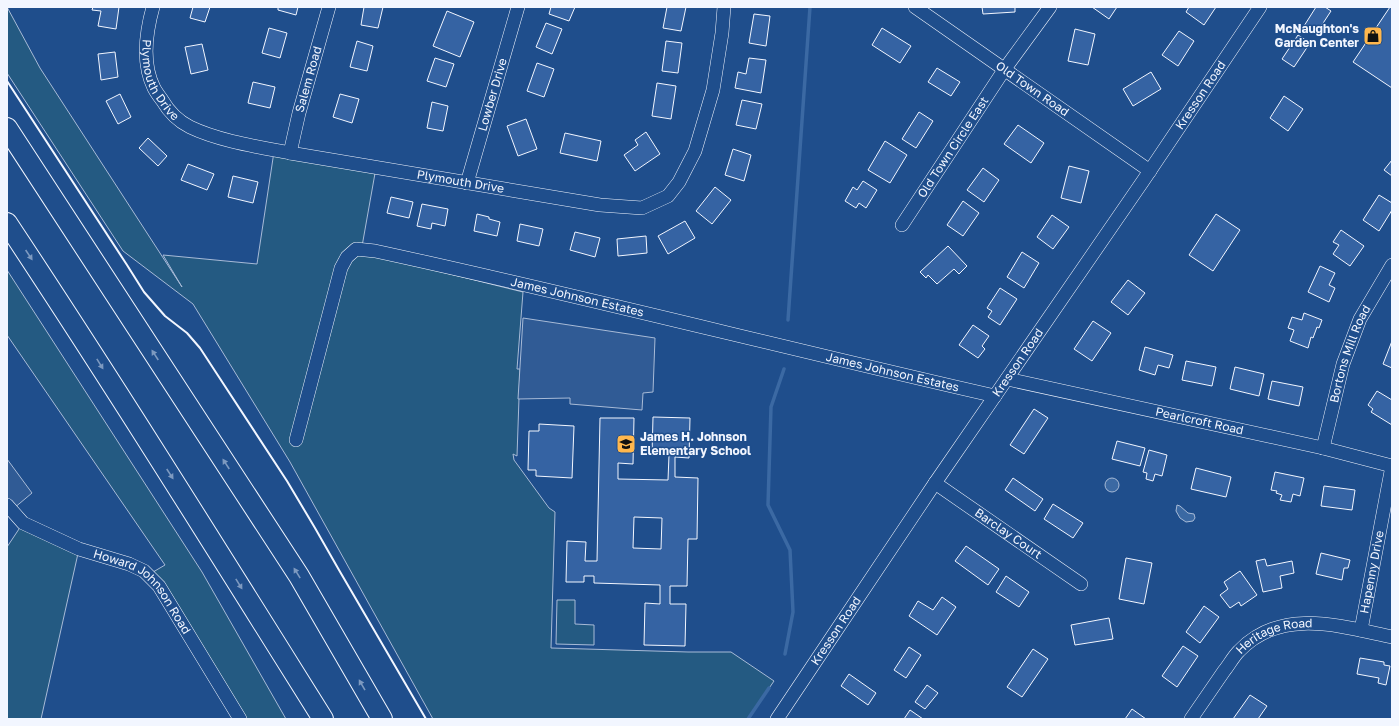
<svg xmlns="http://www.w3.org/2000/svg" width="1399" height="726" font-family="'Golos Text',sans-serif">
<rect width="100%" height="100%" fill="#1f4e8c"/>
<path fill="#245a82" stroke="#a8bbd7" d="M7,7l33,61 142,219 -19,-32 94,9 18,-119 102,17 -16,90 162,40 -6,77h3l-3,87 -4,-2 1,6 35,48 6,4 -4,136 137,4h43l43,29 -26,38h-315l-143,-257 -97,-158 -70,-53 -116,-178z
M7,270l195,302 84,147h-46l-92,-144 17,-10 -158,-230z
M23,523l56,26 -38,170h-34v-172z
M557,600h18v24l19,1v20l-38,-1z"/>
<path fill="#305b95" stroke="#a8bbd7" d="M523,318l132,20 -2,54 -10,1 -1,17 -72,-6v-6l-52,1z
M7,459l25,34 -25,21z"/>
<path fill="#3b69a3" stroke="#a8bbd7" d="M1105 485a7 7 0 1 1 14 0a7 7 0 1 1-14 0Z
M1177,505l3,1 8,7 6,1 1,4 -2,3 -7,1 -6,-4 -4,-7z"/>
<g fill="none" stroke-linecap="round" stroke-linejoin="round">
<path stroke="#3b69a3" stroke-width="3.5" d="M788,320l22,-313
M784,369l-13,38 -3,98 22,45 3,62 -8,42
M748,719l21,-31"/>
</g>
<path fill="#3563a3" stroke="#f2f6ff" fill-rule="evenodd" d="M93,7h26l-3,22 -18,-3 3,-15 -9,-1z
M193,7h17l-5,15 -15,-4z
M278,7h20l-2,8 -18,-5z
M364,7h19l-5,21 -17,-3z
M551,7h24l-6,14 -20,-7z
M667,7h19l-5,24 -18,-3z
M982,7h33v5l-32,2z
M1092,7h25l-8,12z
M1189,7h27l-12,18 -18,-13z
M1316,7h9l6,4 -15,23 -12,-8z
M1390,7h2v81l-39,-26z
M447,11l27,11 -14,35 -27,-11z
M754,14l16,2 -4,30 -17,-3z
M546,23l16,6 -10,25 -16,-7z
M269,28l18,5 -7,25 -18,-5z
M882,28l29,18 -11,17 -28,-18z
M1075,29l20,5 -7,31 -20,-4z
M1179,31l15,10 -16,25 -16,-11z
M1298,35l12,8 -16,24 -12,-8z
M357,41l16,5 -6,25 -17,-4z
M666,41l16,2 -4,30 -16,-2z
M202,44l6,26 -17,4 -6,-27z
M115,52l3,25 -17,3 -3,-26z
M435,58l19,6 -8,23 -19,-6z
M749,58l17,2 -5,33 -26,-5 3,-16 8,2z
M537,63l17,6 -10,28 -17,-6z
M937,68l23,14 -9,14 -23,-14z
M1151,72l10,17 -28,17 -10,-17z
M253,82l22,5 -5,21 -22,-5z
M657,83l19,3 -5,33 -19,-3z
M120,94l11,23 -13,7 -12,-23z
M340,94l19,5 -7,24 -19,-6z
M1284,96l19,13 -15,22 -18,-13z
M742,100l20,4 -6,25 -20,-4z
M432,102l16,4 -5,25 -16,-3z
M919,112l14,9 -17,27 -14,-9z
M526,119l11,30 -19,7 -11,-30z
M1018,125l26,18 -13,20 -27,-19z
M646,132l14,22 -25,17 -11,-16 14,-10 -3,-5z
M565,133l36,8 -4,20 -37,-8z
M148,138l19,18 -9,10 -19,-18z
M885,141l22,14 -17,28 -22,-13z
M733,149l18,6 -7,26 -19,-6z
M1392,160v16l-8,-6z
M188,164l26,10 -7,16 -26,-10z
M1069,166l20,5 -8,32 -20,-5z
M983,168l16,12 -15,22 -17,-12z
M233,176l25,6 -5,21 -25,-6z
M863,181l14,9 -11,18 -7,-5 -3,5 -11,-7 8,-14 4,3z
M715,187l16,13 -19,24 -16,-13z
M1379,195l13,8v7l-13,21 -16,-11z
M391,197l22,5 -4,16 -22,-5z
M963,201l16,12 -16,23 -16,-11z
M422,204l26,5 -3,17 -13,-3 -1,6 -14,-3z
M477,214l12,3v2l11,3 -3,14 -23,-5z
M1216,214l24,16 -27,41 -24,-16z
M1052,215l17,12 -16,22 -16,-12z
M685,221l10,17 -27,16 -10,-18z
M520,224l23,5 -4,17 -22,-5z
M1341,230l23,16 -14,20 -17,-12 6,-9 -6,-3z
M575,232l25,6 -5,19 -25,-7z
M646,236l1,17 -29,3 -1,-17z
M948,246l19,20 -8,8 -5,-5 -17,15 -9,-9 -2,3 -6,-6z
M1022,252l17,11 -15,25 -17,-11z
M1320,266l15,7 -6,12 6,3 -6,14 -21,-10z
M1128,280l17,13 -17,22 -17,-13z
M1000,288l17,11 -17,26 -12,-8 4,-6 -5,-3z
M1304,313l18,7 -3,8 -2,-1 -4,11 -2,-1 -3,11 -18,-7 4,-11 -6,-2 4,-11 10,3z
M1093,321l18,12 -19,28 -18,-12z
M973,325l16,11 -7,10 3,3 -7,9 -19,-13z
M1392,341v27l-9,-4z
M1145,347l28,8 -4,13 -11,-3 -3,10 -16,-5z
M1186,361l30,6 -4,19 -30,-6z
M1235,367l29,7 -5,22 -29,-7z
M1272,381l31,6 -4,19 -31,-7z
M1377,391l15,9v25l-21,-13 2,-3 -5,-4z
M1034,409l14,9 -24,36 -14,-9z
M653,417l37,1 -1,40 -14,-1v20l23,1 -1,61h-9l-1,47h-17v18h16l-1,42 -41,-1 1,-42 15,1v-19l-66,-2v-7h-10v6h-18l1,-41 19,1 -1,19h12l3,-143h34l-1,46 -15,-1v16l50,1 1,-25h-17zM634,517l28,1 -1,31 -28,-1z
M539,424l35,2 -2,52 -36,-2v-6h-8l1,-39h10z
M1117,441l28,7 -5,18 -28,-7z
M1149,450l18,5 -5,21 -7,-2 -2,7 -7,-2 1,-6 -4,-1z
M1196,468l35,9 -5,20 -35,-8z
M1275,472l29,6 -4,18 -7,-2 -2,8 -11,-2 2,-5 -6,-2 1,-2 -6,-1z
M1013,478l30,21 -8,12 -30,-21z
M1324,486l31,4 -3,20 -31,-4z
M1053,504l30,19 -10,15 -29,-19z
M966,546l33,23 -11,16 -33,-24z
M1321,553l29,7 -2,8h-4l-2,12 -26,-6z
M1126,558l26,5 -8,41 -25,-5z
M1265,559l2,7 25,-5 2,12 -14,3 2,12 -19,4 -7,-31z
M1240,571l17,24 -16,11 -2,-4 -9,6 -10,-13 8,-6 -4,-7z
M1006,576l23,16 -10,15 -23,-15z
M942,597l14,10 -19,28 -28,-19 9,-15 15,9z
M1204,606l15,11 -19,26 -14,-11z
M1109,618l4,21 -38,6 -4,-20z
M1183,646l15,10 -21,31 -15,-11z
M909,647l12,8 -15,23 -12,-8z
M1033,649l15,10 -26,38 -15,-10z
M1360,658l24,4v3l6,1 -4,19 -8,-2 1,-5 -22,-4z
M849,674l27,19 -8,12 -27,-19z
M927,685l11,8 -13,16 -10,-7z
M1250,695l17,11 -9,13h-25z
M1132,709l14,10h-21z
M910,710l13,9h-19z"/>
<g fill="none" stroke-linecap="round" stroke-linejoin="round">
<g stroke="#f2f6ff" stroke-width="14">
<g id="minor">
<path id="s1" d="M153,7c-7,25 -11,57 1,81 2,4 5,8 8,12 7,12 16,21 28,27 29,14 69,20 100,26l310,52 42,3 26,-12 11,-14 16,-31 18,-61 9,-57 2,-26"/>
<path id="s2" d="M915,7l235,164"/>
<path id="s3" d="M290,153l9,-40 30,-106"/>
<path id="s4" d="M467,183l51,-176"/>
<path id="s5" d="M902,225l102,-155 46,-63"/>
<path id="s6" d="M1007,379l316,69 69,18"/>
<path id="s7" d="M296,440l45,-172 6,-11 9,-8 19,2c208,45 413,98 620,145"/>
<path id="s8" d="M1323,448l20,-84 17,-45 32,-54"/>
<path id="s9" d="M935,483l146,101"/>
<path id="s10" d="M7,505l16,18 56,26 50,15 15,7 15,15 81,133"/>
<path id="s11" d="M1361,630l31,-164"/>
<path id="s12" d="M777,719l158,-236 208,-302 117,-174"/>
<path id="s13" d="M1191,719c11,-16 22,-32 33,-48 5,-6 9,-14 15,-20 42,-44 101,-25 153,-14"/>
</g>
</g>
<g stroke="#f2f6ff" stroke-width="22">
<path id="highway" d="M7,128l292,448 83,143
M7,223c108,163 212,330 316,496"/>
</g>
<use href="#minor" stroke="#1f4e8c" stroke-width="13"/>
<use href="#highway" stroke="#1f4e8c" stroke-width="20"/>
<path stroke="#f2f6ff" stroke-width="2" d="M7,81l120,184 17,27 21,24 22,17 13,15 17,26 70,107 28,47 24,42 87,149"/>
</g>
<defs><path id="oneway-solid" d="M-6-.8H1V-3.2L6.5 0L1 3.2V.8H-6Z"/></defs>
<g fill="#7e9ac0">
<use href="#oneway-solid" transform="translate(29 255) rotate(56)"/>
<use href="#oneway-solid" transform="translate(155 355) rotate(-123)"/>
<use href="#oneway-solid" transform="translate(100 364) rotate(58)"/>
<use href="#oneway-solid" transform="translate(226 464) rotate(-123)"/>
<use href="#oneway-solid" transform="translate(170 474) rotate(57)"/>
<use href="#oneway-solid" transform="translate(297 573) rotate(-122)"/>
<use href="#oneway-solid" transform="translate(239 584) rotate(58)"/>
<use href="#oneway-solid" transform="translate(362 685) rotate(-120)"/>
</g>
<defs>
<g id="shop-square" transform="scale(1)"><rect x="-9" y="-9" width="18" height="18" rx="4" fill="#ffb74d" stroke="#1f4e8c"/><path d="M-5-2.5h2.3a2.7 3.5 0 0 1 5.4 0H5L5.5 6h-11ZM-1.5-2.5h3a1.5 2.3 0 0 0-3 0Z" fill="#111"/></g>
<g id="school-square" transform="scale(1)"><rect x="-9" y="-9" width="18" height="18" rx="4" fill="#ffb74d" stroke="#1f4e8c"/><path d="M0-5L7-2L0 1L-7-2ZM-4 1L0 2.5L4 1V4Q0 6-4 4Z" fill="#111"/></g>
</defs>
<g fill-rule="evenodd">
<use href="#shop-square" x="1373" y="36"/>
<use href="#school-square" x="626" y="444"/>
</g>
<g text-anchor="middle" stroke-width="3" stroke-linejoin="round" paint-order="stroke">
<g font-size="12" font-weight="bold" fill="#f2f6ff" stroke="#1f4e8c" text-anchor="end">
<text x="1359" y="33">McNaughton's<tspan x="1359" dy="14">Garden Center</tspan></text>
<text x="640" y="441" text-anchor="start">James H. Johnson<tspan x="640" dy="14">Elementary School</tspan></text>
</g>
<g font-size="12" fill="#f2f6ff" stroke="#1f4e8c">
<text dy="4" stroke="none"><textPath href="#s1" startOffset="77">Plymouth Drive</textPath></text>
<text dy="4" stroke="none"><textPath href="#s3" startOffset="76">Salem Road</textPath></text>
<text dy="4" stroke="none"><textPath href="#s2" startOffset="143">Old Town Road</textPath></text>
<text dy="4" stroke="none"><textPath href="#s4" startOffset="92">Lowber Drive</textPath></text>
<text dy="4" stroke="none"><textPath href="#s12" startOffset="754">Kresson Road</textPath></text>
<text dy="4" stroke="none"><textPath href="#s5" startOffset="93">Old Town Circle East</textPath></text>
<text dy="4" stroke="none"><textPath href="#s1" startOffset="413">Plymouth Drive</textPath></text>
<text dy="4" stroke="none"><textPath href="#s7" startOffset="429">James Johnson Estates</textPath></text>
<text dy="4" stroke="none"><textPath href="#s8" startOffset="98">Bortons Mill Road</textPath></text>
<text dy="4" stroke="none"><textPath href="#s12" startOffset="430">Kresson Road</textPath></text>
<text dy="4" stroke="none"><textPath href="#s7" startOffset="753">James Johnson Estates</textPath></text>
<text dy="4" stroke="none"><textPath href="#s6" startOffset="197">Pearlcroft Road</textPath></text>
<text dy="4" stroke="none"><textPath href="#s9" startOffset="89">Barclay Court</textPath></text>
<text dy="4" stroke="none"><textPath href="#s11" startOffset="59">Hapenny Drive</textPath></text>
<text dy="4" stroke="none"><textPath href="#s10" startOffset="166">Howard Johnson Road</textPath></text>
<text dy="4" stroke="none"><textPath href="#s12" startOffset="106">Kresson Road</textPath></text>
<text dy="4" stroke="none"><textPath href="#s13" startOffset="123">Heritage Road</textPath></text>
</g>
</g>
<rect width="1399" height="726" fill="none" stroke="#f2f6ff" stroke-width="16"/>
</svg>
